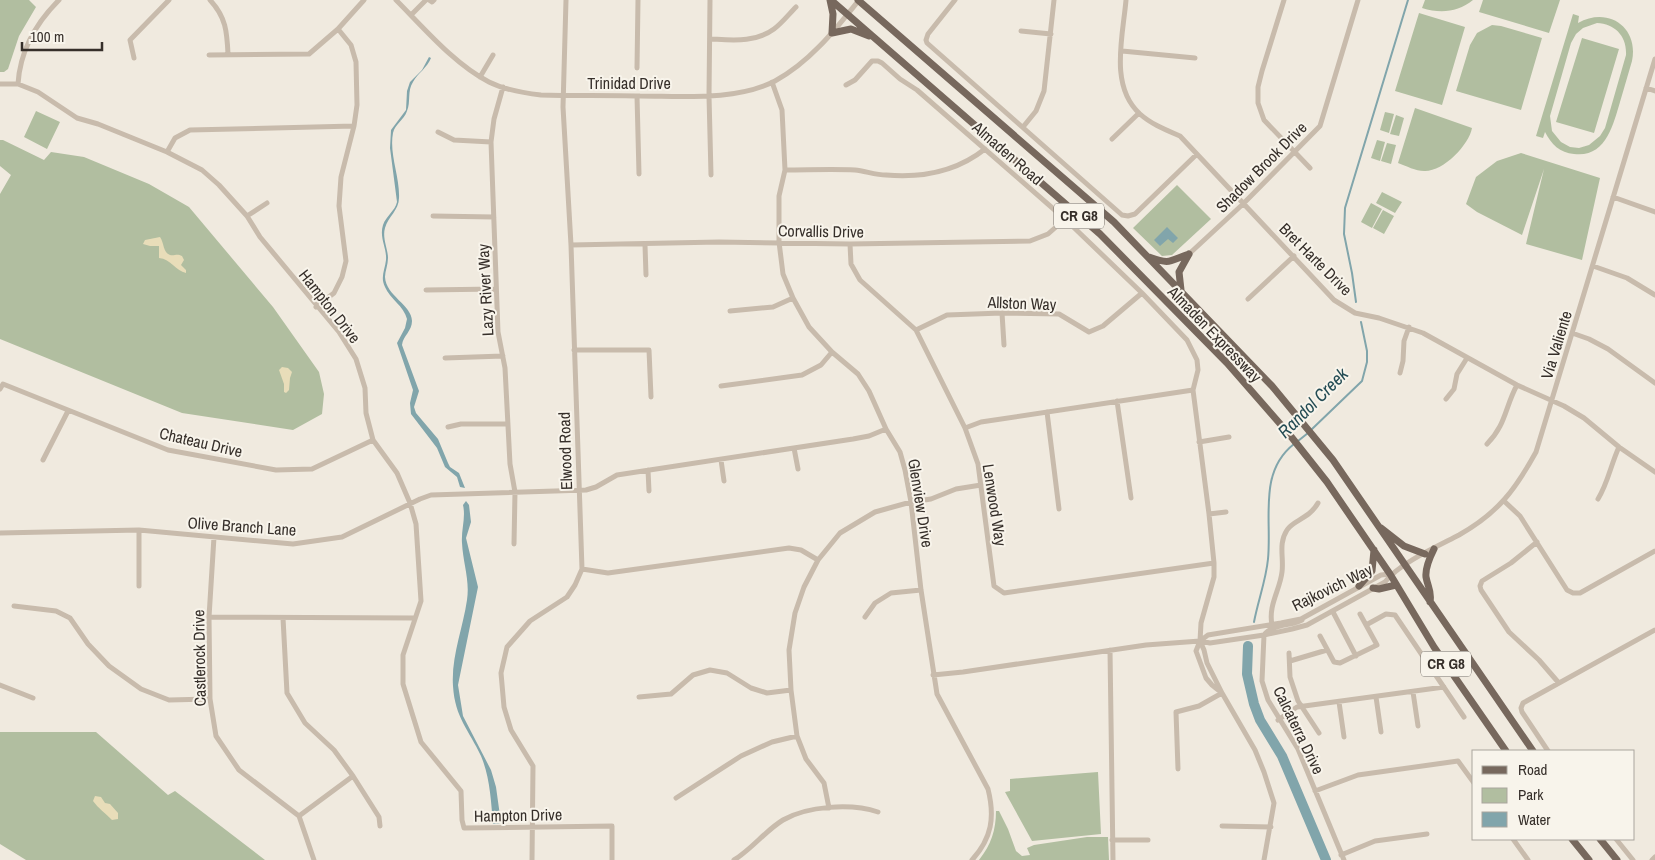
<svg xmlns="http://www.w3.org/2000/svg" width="1655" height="860" font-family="'Archivo Narrow',sans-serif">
<rect width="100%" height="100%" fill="#f0eadf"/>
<path fill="#b1bea0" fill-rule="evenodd" d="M0,0h29l7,7 -17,29 -11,33 -4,3h-4z
M1425,0h48c-15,12 -32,14 -51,8z
M1483,0h77l-11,33 -70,-21z
M1419,13l46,14 -23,78 -47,-14z
M1573,14l6,2 -1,7c30,-17 61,4 54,38 -4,14 -8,27 -12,41 -7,23 -14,56 -46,52 -14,-1 -23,-10 -29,-22l-2,6 -7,-2zM1597,23c18,1 30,13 29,32l-21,73 -5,8 -11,9 -10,3 -9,-1 -9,-5 -9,-11 -2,-15 21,-73 5,-9 7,-6z
M1492,25l9,1 41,12 -21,72 -65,-19 14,-46 7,-12z
M1582,38l37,11 -25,84 -38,-11z
M1415,108l57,20c-3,17 -29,44 -48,43 -8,0 -18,-5 -26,-8z
M36,111l24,11 -13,27 -23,-12z
M1385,112l9,2 -5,19 -9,-3z
M1396,115l8,3 -5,18 -9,-2z
M0,140h3l41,20 7,-8 33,5 65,27 40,23 84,100 46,65 5,22 -2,20 -29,16 -111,-17 -182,-74v-145l11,-19 -11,-9z
M1377,140l8,2 -5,19 -9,-3z
M1387,143l9,2 -5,19 -10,-3z
M1521,153l79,25 -18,82 -56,-16 18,-75 -22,66 -45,-23 -11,-8 10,-27 21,-16z
M1177,185l34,34 -39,36 -10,1 -29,-28z
M1382,192l20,10 -7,11 -19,-10z
M1371,203l11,6 -10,19 -11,-6z
M1383,210l11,6 -10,18 -11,-6z
M0,732h96l72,63 7,-4 90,69h-239l-26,-16z
M1098,772l3,62 -69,7 -27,-49 5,-1v-12z
M996,811h3l9,18 8,22 6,5 8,-1 -3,-7 7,-3 53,-8h21l1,23h-130c12,-15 17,-30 17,-49z"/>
<path fill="#e8ddb9" d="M160,237c4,5 3,16 10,18 5,1 7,-2 12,1l2,4 -3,5 5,5v3c-10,-2 -15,-14 -27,-15v-12h-9l-7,-2 2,-4z
M282,367l6,1 4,4 -2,6 -1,12 -3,3 -2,-1v-8l-5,-14z
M95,796l6,1 4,6 5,1 8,9v6l-6,1c-7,-7 -14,-12 -19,-19z"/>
<path fill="#81a5ab" d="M429,57l2,1c-4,10 -13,15 -18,24 -6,9 -2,20 -6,29 -3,9 -12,13 -14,22 -4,21 7,44 6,65 0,12 -11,19 -14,30 -3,10 3,21 3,30 0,7 -3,13 -3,19 1,19 27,28 27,44 0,10 -9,15 -10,24l17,46 -5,16 2,6 22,26 10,24 2,4 9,6 6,15 -5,-1 -3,-10 -12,-10 -8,-19 -26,-34 -1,-11 3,-13 -16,-47 8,-15 2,-9c-3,-13 -17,-20 -22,-32 -5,-10 0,-17 1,-27 1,-12 -7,-22 -3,-35 3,-9 12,-14 14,-23l-7,-54 1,-18 15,-20 1,-19 3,-9 12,-12z
M1167,227l11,11 -5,5 -5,-4 -8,7 -6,-6z
M466,501l3,4 2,17 -5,16 12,49 -20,98 5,31 28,54 5,17 5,36 -8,1c-2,-23 -3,-47 -12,-68 -12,-26 -26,-38 -28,-70 -2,-29 10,-58 14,-86 3,-20 -4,-37 -5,-57 -1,-13 4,-25 1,-38z"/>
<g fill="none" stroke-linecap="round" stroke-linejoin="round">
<path stroke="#81a5ab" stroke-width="2" d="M1356,302l-4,-29 -8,-39 1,-26 63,-208
M1311,430l51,-49 5,-19v-11l-6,-29
M1298,441l10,-8
M1254,622c4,-21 12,-42 14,-63 4,-40 -10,-87 26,-115"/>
<path stroke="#81a5ab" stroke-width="10" d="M1248,646l-1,28 7,30 6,16 22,36 44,104"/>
<path stroke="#c8bbac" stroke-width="5" d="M210,0c16,17 17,32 18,54
M396,0c27,27 58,64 93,82 16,8 34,11 52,13 33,1 66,0 99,1 42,0 97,5 135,-15 35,-19 60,-51 84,-81
M429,0l3,2 2,-2
M710,0l-1,96 2,79
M955,0l-27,34 -2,6 1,3 195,172 6,1 7,-2 62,-60
M1126,0c-3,36 -17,86 14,114 11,10 26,16 40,22l154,164 21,13 24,5 44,15 94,52 47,21 20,12 35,29 36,25
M1284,0l-22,71 -4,16v16l6,17 46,48
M411,15l15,-15
M1021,31l30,3
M710,39c22,1 45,4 64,-10 8,-6 15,-15 22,-22
M1122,51l73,7
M209,55l100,-1 29,-25 26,-29
M134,58l-4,-18 39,-40
M637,68l1,-68
M480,77l13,-22
M772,82l10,28 3,60 -6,26v46l4,32 10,24 16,29 23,25 26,22 11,17 17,38 14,23 5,18 6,32 10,88 16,104 51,95c7,28 4,49 -16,71
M0,84h18l20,8 39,26 21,6 69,28 35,18 17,15 28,31 13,21 79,95 17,27 9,29 1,25 7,27 24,33 13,30 6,21 5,77 -18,54v29l18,58 40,49 1,29 2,8 148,-2v34
M18,84c2,-33 18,-61 41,-84
M846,85l9,-5 17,-19h6l4,2 18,16 17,11 148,129 77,74 45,47 10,20 1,10 -5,20 16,124 5,49v14l-13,46 -1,18 -4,10 10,27 6,7 10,8
M503,87l-9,32 -3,23 7,190 7,36 5,96 5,28 -1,52
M1646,88l9,3
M637,96l2,78
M1023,127l13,-16 8,-20 10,-91
M438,132l16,8 37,2
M1112,139l27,-26
M167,152l8,-14 15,-8 164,-4
M785,170c23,0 47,-1 70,0 10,1 21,5 31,5 35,3 70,-3 99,-26
M1613,197l42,15
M247,216l20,-13
M433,216l61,1
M850,244l1,20 9,16 56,50 49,98 13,36 16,122 10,7 210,-30
M571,245l148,-3 131,2 180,-3 18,-7 17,-15
M645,245l1,30
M1189,254l54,-50 77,-78 38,-126
M1593,266l34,12 28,17
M426,290l70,-1
M1248,299l46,-43
M316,307l18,-14 8,-16 4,-16 -7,-55 2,-29 13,-51 3,-21 -1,-43 -5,-17 -13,-16
M730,311l43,-4 20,-9
M1002,313l2,32
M916,330l31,-15 55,-2 57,1 30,18 14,-6 39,-33
M1572,333l17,6 19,10 47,34
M574,350h75l2,47
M445,358l58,-2
M1400,373l3,-12 1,-20 5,-14
M721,386l81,-11 19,-10 11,-13
M0,389l3,-5 165,66 108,20 36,-1 61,-29
M1446,399l8,-10 3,-15 10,-16
M1117,401l14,97
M1047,412l12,97
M448,427l13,-3h46
M965,428l16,-6 212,-32
M1199,442l30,-5
M1487,444c19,-19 18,-37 30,-59
M794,448l4,21
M43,460l25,-49
M721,460l3,21
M648,470l1,21
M1598,499c10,-16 13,-35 21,-52
M1504,501l16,15 47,74 6,3h7l75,-42
M1209,514l17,-2
M0,533l139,-3 154,14 49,-7 78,-38 11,-4 155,-5 10,-3 21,-12 236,-36 16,-3 17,-7
M214,537l-5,80 1,82 6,37 23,34 60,46 15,44
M1537,542l-26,21 -29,18 -2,5 1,4 28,42 30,28 19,22
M582,569l26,4 181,-25 12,2 17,10
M139,586v-56
M14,606l42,5 14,7 18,26 21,22 32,23 28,11 41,-1
M1333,612l23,44
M209,617l206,1
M865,617l10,-14 16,-10 30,-3
M283,618l4,75 18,30 29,27 19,26 26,41 1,9
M1272,625c-4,-20 8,-35 10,-53 2,-15 -4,-28 5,-42 6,-10 22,-11 31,-27
M1366,625l20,-11 9,1 69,102
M1264,635l-2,46 6,19 30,49 46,111
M1264,635c8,-11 27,-9 38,-15
M1320,636l14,26 6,1 37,-18 -17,-31
M1200,641l4,9 3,13 15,30 33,57 9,22 10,31 -10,57
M1200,641l8,-6 73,-12 20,-4 80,-44 9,-1
M1110,650l3,210
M1289,653l1,24 8,24 21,32
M1290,661l37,-11
M933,675l30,-3 183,-27 54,-4 10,2 54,-8 28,-6 15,-4 78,-43c13,-18 53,-36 74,-47 39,-22 56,-45 77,-83l119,-393
M0,685l33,13
M1413,692l5,34
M639,697l32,-3 22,-19 17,-5 17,3 24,15 16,5 24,-3
M1376,697l5,35
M1339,702l5,35
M1278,720l19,-13 147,-20
M1548,751l-26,-39 -1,-4 2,-5 132,-73
M1178,769l-2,-57 23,-6 23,-13
M1315,791l43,-16 100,-14 16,22
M676,798l65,-42 31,-14 25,-6
M829,808l-5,-25 -18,-24 -9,-23 -6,-46 -2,-40 6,-37 9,-26 14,-27 22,-27 35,-21 36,-10 20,-3 25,-10 25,-4
M299,816l54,-40
M1222,826l49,1
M1513,839l15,21
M1616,839l17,21
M1112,840h36
M1341,855l34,-14 52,-7
M532,860l1,-94 -22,-36 -7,-23 -3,-34 6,-26 23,-26 37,-24 8,-12 7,-16 -11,-324 -8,-138 3,-107
M734,860c18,-11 31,-29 49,-40 24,-14 68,-17 95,-8
M1652,860l3,-3"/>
<path stroke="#77685d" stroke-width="7" d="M830,0l3,14 -1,19 19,-4 18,7
M831,0l269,234 127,129 62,71 38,48 63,92 44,73 72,104
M858,0l256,222 158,164 61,74 200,291
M1149,257c22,8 20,4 40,-3
M1181,290l-2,-18 10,-18
M1381,528l23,18 21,8
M1359,586l13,-15 2,-21
M1373,588l6,1 17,-4
M1430,602c2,-11 -2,-14 -4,-25 -1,-9 4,-20 8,-28
M1572,839l17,21
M1600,839l17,21"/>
</g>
<g text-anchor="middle" stroke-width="4" stroke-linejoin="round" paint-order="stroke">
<g fill="#f8f4eb" stroke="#706a64" stroke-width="1">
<rect x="1054" y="203.5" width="50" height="25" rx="4"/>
<rect x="1421" y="651.5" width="50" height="25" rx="4"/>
</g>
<g font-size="15" font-weight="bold" fill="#362f2a">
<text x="1079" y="221">CR G8</text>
<text x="1446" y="669">CR G8</text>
</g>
<g font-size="16" fill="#362f2a" stroke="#f8f4eb">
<text x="629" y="89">Trinidad Drive</text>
<text transform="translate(1008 153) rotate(41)" y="6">Almaden Road</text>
<text transform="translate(1261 167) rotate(-45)" y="6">Shadow Brook Drive</text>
<text transform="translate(821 231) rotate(1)" y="6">Corvallis Drive</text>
<text transform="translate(1316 259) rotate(45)" y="6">Bret Harte Drive</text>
<text transform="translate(485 290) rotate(-93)" y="6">Lazy River Way</text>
<text transform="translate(1022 303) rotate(2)" y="6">Allston Way</text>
<text transform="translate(330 306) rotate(52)" y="6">Hampton Drive</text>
<text transform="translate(1215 334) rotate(46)" y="6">Almaden Expressway</text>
<text transform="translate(1556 345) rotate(-73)" y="6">Via Valiente</text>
<text transform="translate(201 442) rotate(13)" y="6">Chateau Drive</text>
<text transform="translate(565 451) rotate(-92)" y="6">Elwood Road</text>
<text transform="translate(921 503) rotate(81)" y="6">Glenview Drive</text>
<text transform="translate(995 505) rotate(81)" y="6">Lenwood Way</text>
<text transform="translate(242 526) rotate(4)" y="6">Olive Branch Lane</text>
<text transform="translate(1332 587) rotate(-26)" y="6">Rajkovich Way</text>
<text transform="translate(199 658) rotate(-91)" y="6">Castlerock Drive</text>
<text transform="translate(1299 730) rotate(64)" y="6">Calcaterra Drive</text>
<text transform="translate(518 815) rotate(-1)" y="6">Hampton Drive</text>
</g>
<g font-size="18" font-style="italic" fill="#244c54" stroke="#f8f4eb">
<text transform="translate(1313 403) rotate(-45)" y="6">Randol Creek</text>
</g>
</g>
<rect x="1472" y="750" width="162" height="90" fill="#f8f4eb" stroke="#aaa59e"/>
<rect x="1482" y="766" width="25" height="8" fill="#77685d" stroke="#aaa59e"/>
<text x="1518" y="775" font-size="15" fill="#362f2a">Road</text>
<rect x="1482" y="788" width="25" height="15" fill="#b1bea0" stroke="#aaa59e"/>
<text x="1518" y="800" font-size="15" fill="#362f2a">Park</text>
<rect x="1482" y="812" width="25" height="15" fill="#81a5ab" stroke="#aaa59e"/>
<text x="1518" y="825" font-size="15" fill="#362f2a">Water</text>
<path d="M22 42v8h80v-8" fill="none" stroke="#362f2a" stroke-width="2.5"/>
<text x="30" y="42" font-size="15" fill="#362f2a" stroke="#f8f4eb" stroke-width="4" paint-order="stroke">100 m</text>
</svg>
